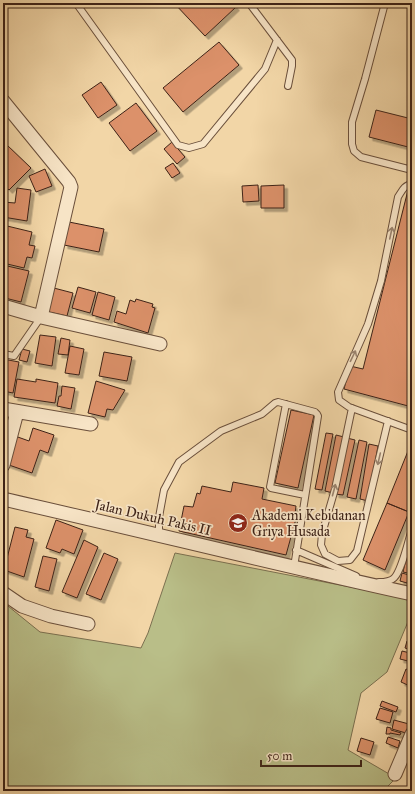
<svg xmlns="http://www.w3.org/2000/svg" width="415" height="794" font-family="'IM FELL Great Primer',serif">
<defs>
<filter id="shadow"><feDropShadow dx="3.5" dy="3.5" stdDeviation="0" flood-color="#0004"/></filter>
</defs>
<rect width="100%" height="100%" fill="#f2d6a7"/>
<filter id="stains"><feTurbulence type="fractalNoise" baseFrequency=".005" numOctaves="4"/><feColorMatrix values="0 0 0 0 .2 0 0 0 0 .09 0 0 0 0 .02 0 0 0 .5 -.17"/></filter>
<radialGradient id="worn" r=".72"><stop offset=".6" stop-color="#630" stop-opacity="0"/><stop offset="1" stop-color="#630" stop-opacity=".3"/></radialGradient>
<path fill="#b9be88" stroke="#7b7050" d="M175,553l237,46v13l-25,60 -26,21 -13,57 48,28 -13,13h-380v-189l37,30 101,16 7,-15z"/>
<path fill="#dc916a" stroke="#3d2217" filter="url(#shadow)" d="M174,3h58l4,4 -31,29z
M219,42l20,23 -56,47 -20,-24z
M101,82l16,23 -19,13 -16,-23z
M136,103l21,28 -27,20 -21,-28z
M376,110l36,9v29l-43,-11z
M172,142l13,15 -8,7 -13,-15z
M7,145l24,23 -22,22 -6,-6v-13l2,-2 -2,-2v-18z
M173,163l7,10 -8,5 -7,-10z
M45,169l7,17 -16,6 -7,-16z
M258,185l1,16 -16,1 -1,-16z
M284,185v23h-23v-22z
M17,188l14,2 -4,31 -24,-4v-15l12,1z
M408,190l4,1v216l-68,-18 6,-23 13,3z
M69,222l35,7 -5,23 -35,-7z
M3,225l29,7 -3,13 6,1 -3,12 -5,-1 -3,11 -21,-5z
M3,265l26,6 -8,31 -16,-4 2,-9 -4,-1z
M50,287l23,6 -6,23 -23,-5z
M78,287l18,5 -6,21 -18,-5z
M98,292l17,5 -6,23 -17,-5z
M136,299l17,5 -1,3 3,1 -7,25 -34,-11 3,-11 9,3 4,-14 5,2z
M40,335l16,2 -4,29 -17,-3z
M61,338l9,2 -2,15 -10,-1z
M70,346l14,3 -5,26 -14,-2z
M22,349l8,2 -3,11 -8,-2z
M104,352l28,5 -5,24 -28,-5z
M3,359l16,3 -6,31 -10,-2z
M17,379l19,3v-3l22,4 -3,20 -41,-6z
M96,381l29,9 -12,20 -6,-1 -2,8 -17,-4z
M62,386l13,2 -4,21 -14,-3 2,-10h2z
M291,410l23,5 -16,73 -23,-5z
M33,428l21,7 -6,18 -8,-3 -8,23 -26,-9 9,-28 14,5z
M326,433l7,1 -11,56 -7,-1z
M336,435l8,2 -11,56 -8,-2z
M347,438l8,2 -12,55 -8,-1z
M359,440l8,2 -11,57 -9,-2z
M369,444l9,2 -10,55 -8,-2z
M408,451l4,2v51l-3,8 -22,-9z
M233,482l31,6 -2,11 34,7 -1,8 2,1 -11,40 -107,-24 5,-25 9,1 4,-14 3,1 2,-8 29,6z
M387,503l22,9 -24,58 -22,-10z
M56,520l27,10 -9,24 -12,-5 -2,4 -14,-5z
M15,527l13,3 -2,7 8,2 -10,38 -20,-7z
M412,533v41l-9,-2z
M84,540l14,7 -21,51 -15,-6z
M104,553l14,6 -17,41 -15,-6z
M43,556l14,3 -8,32 -14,-4z
M402,573l7,2 -2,8 -7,-2z
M407,641l5,2v7l-7,-2z
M402,651l8,2 -2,8 -8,-2z
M406,669l6,2v16l-11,-5z
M382,701l16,6 -2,5 -16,-6z
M380,708l13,4 -3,11 -14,-4z
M394,720l15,4 -3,9 -14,-4z
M387,727l4,1v2l10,3 -1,2 -10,-2v1h-4z
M388,737l12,4 -2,7 -12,-5z
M361,738l13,4 -4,13 -13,-4z"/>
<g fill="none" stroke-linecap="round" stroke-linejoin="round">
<g stroke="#6a4f3b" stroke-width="8">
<path id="service" d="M76,3l102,142 11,3 14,-4 62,-75 12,-29
M249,3l43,57v6l-4,20
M385,3l-20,76 -13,43v22l2,7 7,6 51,13
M412,184c-8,1 -10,7 -14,13l-17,84 -13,43 -30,68 1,8 10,7 63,23
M3,354l11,2 27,-39
M286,404l-16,83 1,1 34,7
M352,408l-17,81 -13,45 -1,11 4,9 13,7 12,-1 7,-9 31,-130
M159,534v-17l5,-27 15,-28 42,-31 41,-17 13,-11 3,-1 37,10 2,2 1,2 -24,151
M296,550l60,26
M379,582c5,0 11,0 15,-4 8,-8 14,-37 18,-49"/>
</g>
<g stroke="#6a4f3b" stroke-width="15">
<path id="minor" d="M3,101l66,81 2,5 -30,130
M3,306l38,11 119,27
M3,409l88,15
M3,465l14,-53
M3,499c137,31 272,65 409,95
M3,593l19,13 29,10 37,8
M395,774l17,-40"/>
</g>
<use href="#service" stroke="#f7e4c6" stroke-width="6"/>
<use href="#minor" stroke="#f7e4c6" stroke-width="13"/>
</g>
<defs><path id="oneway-shaft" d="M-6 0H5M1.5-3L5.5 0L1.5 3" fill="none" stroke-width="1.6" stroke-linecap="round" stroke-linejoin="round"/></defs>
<g stroke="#9a836e">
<use href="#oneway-shaft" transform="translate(391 233) rotate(-78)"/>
<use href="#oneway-shaft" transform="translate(353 356) rotate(-64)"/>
<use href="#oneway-shaft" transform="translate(379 459) rotate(103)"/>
<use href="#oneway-shaft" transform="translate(334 490) rotate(-75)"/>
</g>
<defs>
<g id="university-disc" transform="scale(1)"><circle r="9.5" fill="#8f2418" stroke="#f7e4c6"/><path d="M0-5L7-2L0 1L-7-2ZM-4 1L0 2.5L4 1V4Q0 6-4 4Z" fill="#fff"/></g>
</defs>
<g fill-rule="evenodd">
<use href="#university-disc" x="238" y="523"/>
</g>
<g text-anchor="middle" stroke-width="3.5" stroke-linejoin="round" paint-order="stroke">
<g font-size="14" fill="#3d2217" stroke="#f7e4c6" text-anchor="start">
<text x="252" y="520">Akademi Kebidanan<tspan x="252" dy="16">Griya Husada</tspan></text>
</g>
<g font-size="14" fill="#3d2217" stroke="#f7e4c6">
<text transform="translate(153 517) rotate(13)" y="5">Jalan Dukuh Pakis II</text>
</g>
</g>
<rect width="415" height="794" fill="none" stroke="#f2d6a7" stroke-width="16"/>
<rect x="4" y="4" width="407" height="786" fill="none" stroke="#3d2217" stroke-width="2"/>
<rect x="8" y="8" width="399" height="778" fill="none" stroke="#3d2217"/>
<path d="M261 760v6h100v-6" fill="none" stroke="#3d2217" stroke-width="2"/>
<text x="267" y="760" font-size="12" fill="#3d2217" stroke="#f7e4c6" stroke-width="3" paint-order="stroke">50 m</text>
<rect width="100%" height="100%" filter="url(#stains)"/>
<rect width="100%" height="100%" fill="url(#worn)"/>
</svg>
